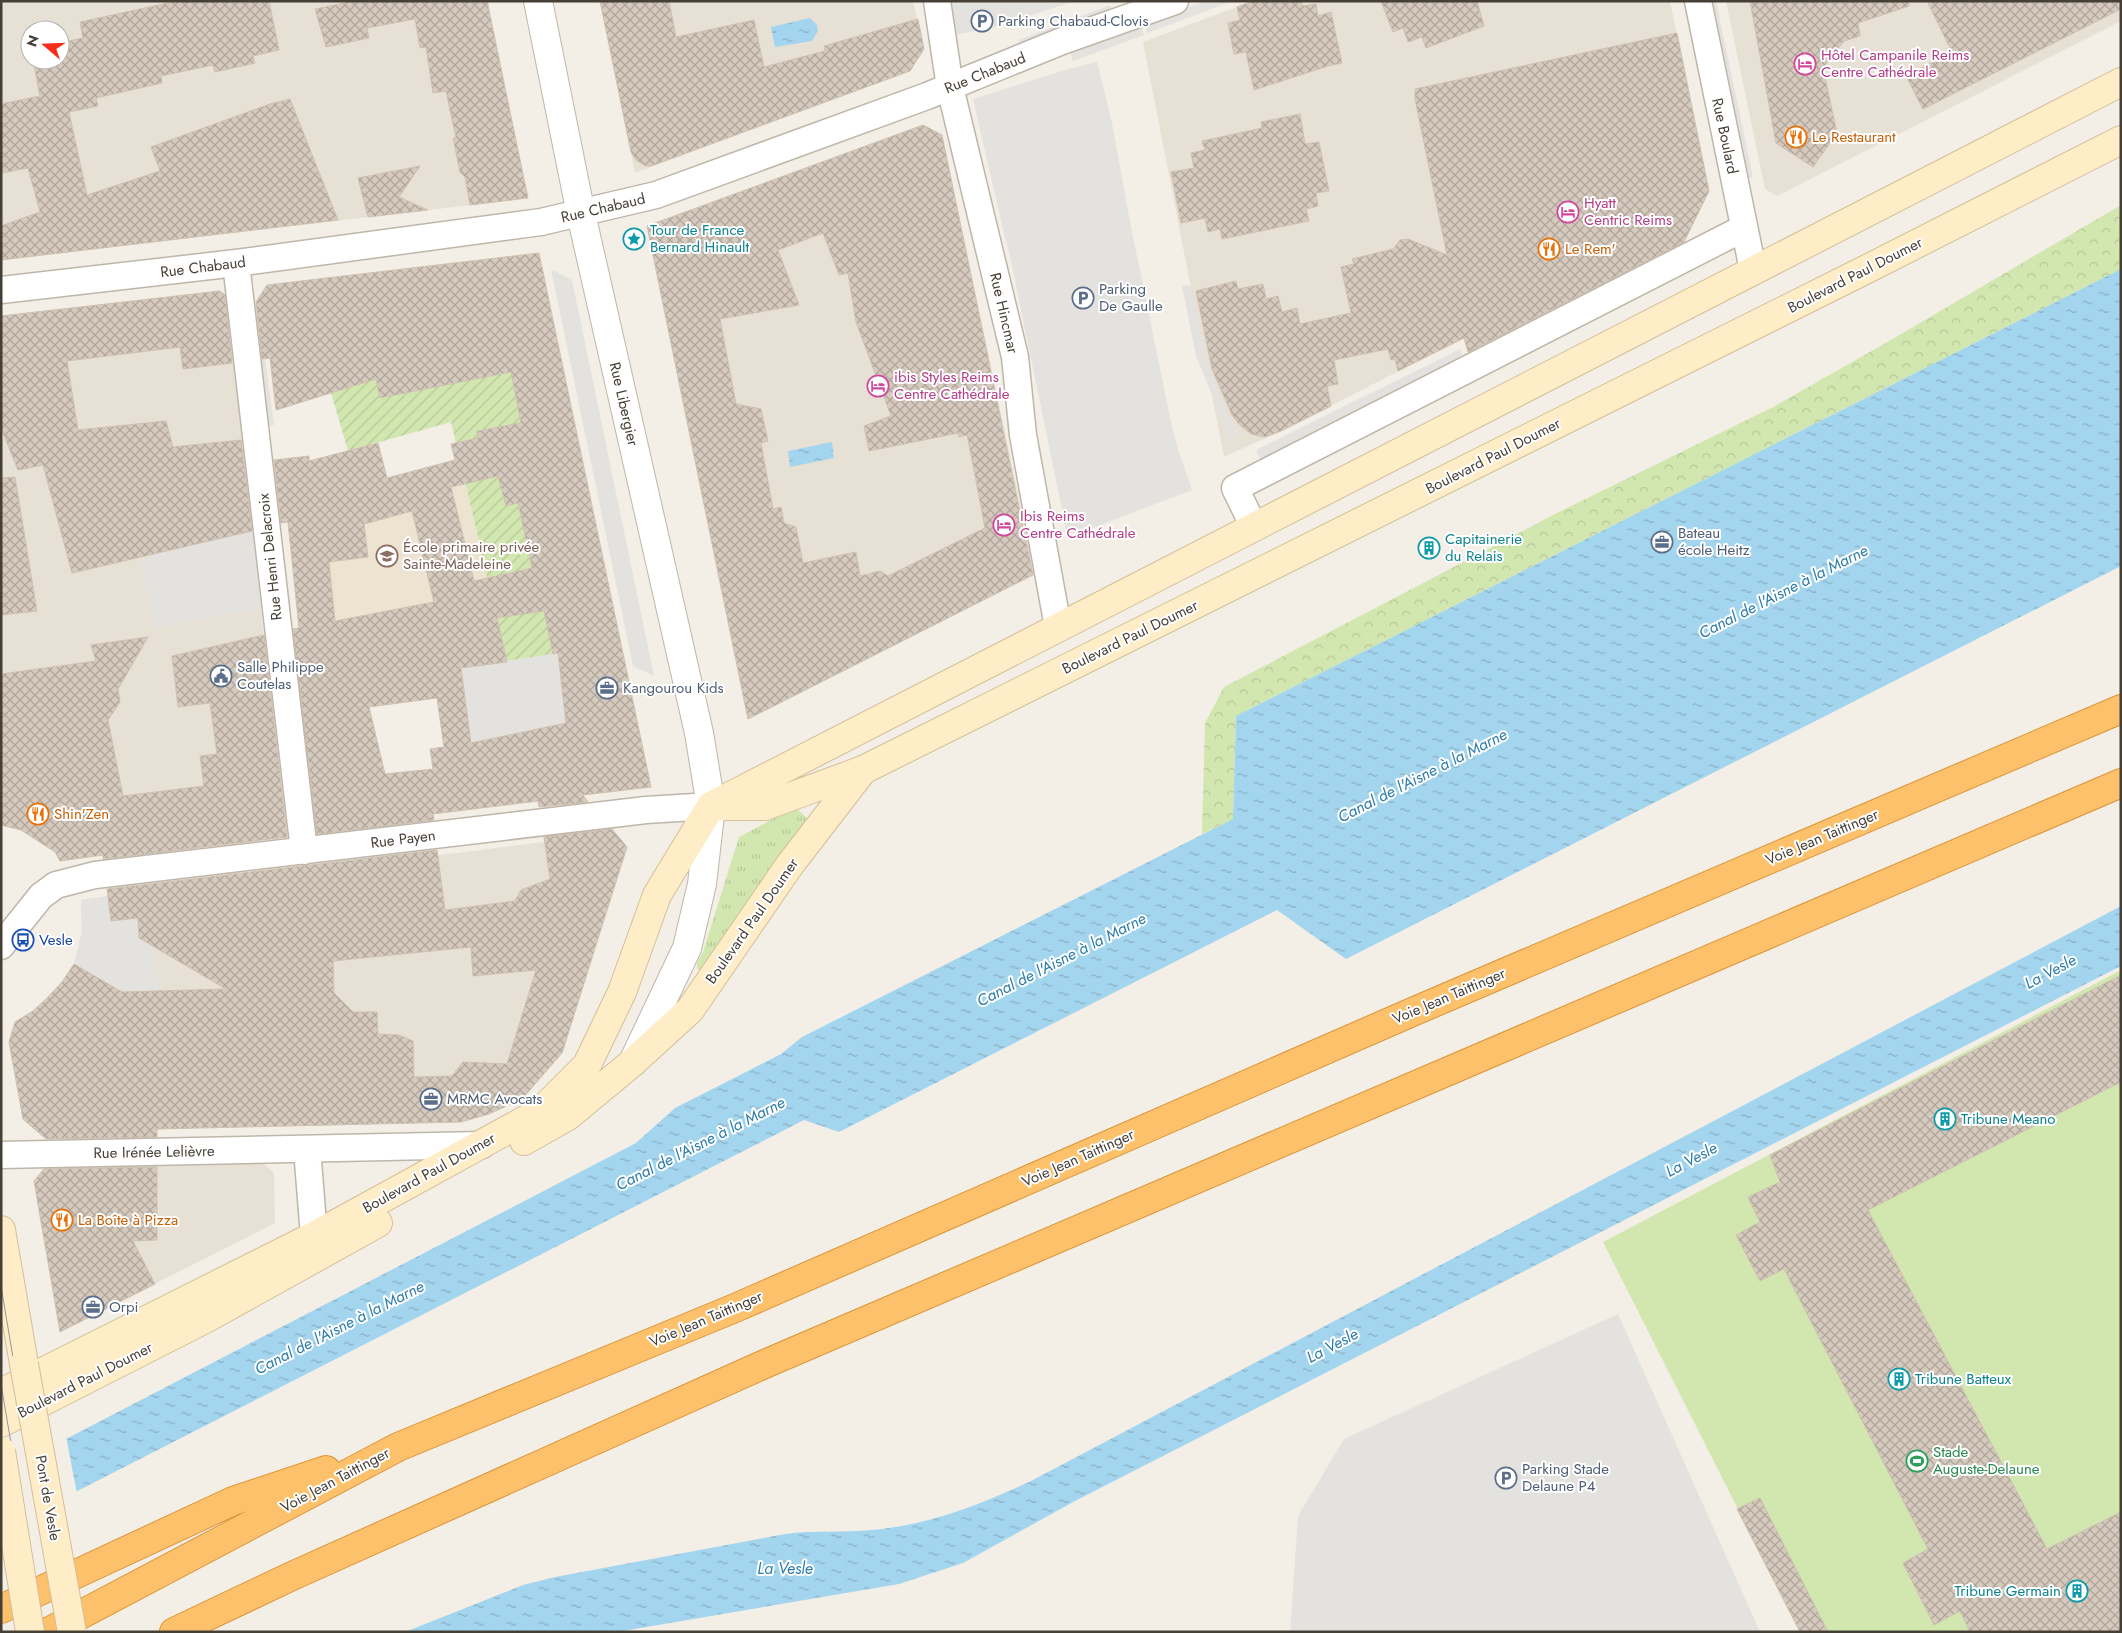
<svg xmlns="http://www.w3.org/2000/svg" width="2122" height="1633" font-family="Jost,sans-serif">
<defs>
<pattern id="grass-tufts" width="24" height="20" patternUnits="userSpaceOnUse" patternTransform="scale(1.25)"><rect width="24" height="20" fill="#d2e7b0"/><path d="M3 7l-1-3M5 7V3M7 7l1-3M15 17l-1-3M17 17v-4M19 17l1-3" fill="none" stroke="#b6c798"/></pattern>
<pattern id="park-crowns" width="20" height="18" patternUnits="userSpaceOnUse" patternTransform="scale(1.25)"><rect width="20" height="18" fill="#d2e7b0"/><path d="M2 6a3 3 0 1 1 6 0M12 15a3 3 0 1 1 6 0" fill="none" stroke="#b6c798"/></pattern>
<pattern id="garden-furrows" width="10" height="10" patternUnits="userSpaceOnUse" patternTransform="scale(1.25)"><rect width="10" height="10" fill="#d2e7b0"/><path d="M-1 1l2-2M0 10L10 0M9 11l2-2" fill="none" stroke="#b6c798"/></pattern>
<pattern id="water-ripples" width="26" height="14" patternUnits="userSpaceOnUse" patternTransform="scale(1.25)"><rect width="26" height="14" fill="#a4d5ef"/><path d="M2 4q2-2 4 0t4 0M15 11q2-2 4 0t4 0" fill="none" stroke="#87aec2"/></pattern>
<pattern id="building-cross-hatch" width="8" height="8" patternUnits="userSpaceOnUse" patternTransform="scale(1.25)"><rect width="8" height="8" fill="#d5cabd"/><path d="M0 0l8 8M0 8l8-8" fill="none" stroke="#afa59a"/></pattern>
</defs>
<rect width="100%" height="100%" fill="#f3efe7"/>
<path fill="#e7e0d5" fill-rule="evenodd" d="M1,1h487l39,194 -5,4 -521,61zM30,30h30v30h-30z
M600,1h313l11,48 -14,22 -275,102z
M1253,1h417l39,190 -26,53 -215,109 -4,-15 -183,93 -57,26 -81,-415z
M1726,1h395v20l-344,175 -12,-7z
M923,125l19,10 93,439 -279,141 -10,-3 -99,-486z
M220,291l8,7 42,397 -90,152 -120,13 -5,-8 -34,-22 -20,-4v-510z
M615,833l-24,129 -28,90 -41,47 -61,23 -424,10 -14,-13 -14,-77 6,-20 18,-11 14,-13 15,-16 12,-18 8,-32 -1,-32z
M261,1161l13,12 1,50 -207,105 -9,-5 -25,-142 12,-15z"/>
<path fill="#ece3d1" d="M465,484l27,112 -58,8 -1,-2 -134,25 -12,-112 76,-7z"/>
<path fill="url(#grass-tufts)" d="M795,807l14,13 -108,152 -4,-4v-5l6,-11 36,-115z"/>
<path fill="url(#park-crowns)" d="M2121,205v64l-885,447 -3,103 -31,15 3,-111 19,-36 333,-174 216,-106 123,-70z"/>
<path fill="url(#garden-furrows)" d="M382,355l-2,43 131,-26 10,51 -44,8 2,12 19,-4 8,67 12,-3 8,39 34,66 -7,46 -46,8 -56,-240 -103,29 -17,-58 23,-7 -1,-12z"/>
<path fill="#d2e7b0" d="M2121,970v662h-321l-197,-390z"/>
<path fill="#e4e2df" d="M947,1h128l-83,27 -38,7z
M1205,1h28l-86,32 -3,-9z
M1706,1h10l37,176 -9,2z
M1110,5l3,9 -91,34 -3,-8z
M1141,26l3,9 -71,26 -3,-9z
M1097,62l15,61 19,104 40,195 7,27 14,41 -102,39 -23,5 -57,-278 -5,-18 -32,-139 95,-30z
M551,269l21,11 82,396 -21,-10z
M1191,285l14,69 23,62 12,18 -10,5 -34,-83 -14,-70z
M1460,349l4,11 -203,101 -5,-11z
M265,357l9,68 -10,1 -9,-68z
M253,530l8,78 -107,20 -14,-69z
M563,652l1,56 8,13 -101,23 -10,-76z
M299,670l14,132 -10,1 -14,-131z
M108,896l30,22 15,28 7,46 -52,26 21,-26h-7l-48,-28 8,-32 -1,-32z
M1618,1314l142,318h-470l8,-116 46,-77z"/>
<path fill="url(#water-ripples)" d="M810,18l7,7 1,6 -6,10 -37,6 -4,-20z
M2121,269v297l-775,393 -69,-49 -438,222 -35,-12 -803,410 63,-90 572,-297 39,-35 106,-54 21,-17 431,-218 3,-103z
M832,442l2,16 -44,9 -2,-16z
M2121,906v60l-1046,535 -112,62 -64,21 -282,48h-212l118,-47 32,-8 230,-43c30,-4 58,-1 87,-4 56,-5 108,-25 159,-49z"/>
<path fill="#f3efe7" d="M66,1436l11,58 -75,38 -1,-67z"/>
<path fill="url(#building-cross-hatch)" stroke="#cfc1b0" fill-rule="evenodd" d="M177,1h92l10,49 -26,6 2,7 -40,9 -2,-7 -52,11 1,7 -66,15 2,8 -29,6 18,83 73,-24 -9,-24 119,-43 20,-5 48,121 -337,40v-34l39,-14 -12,-44 -27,5v-69l39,-8 -7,-36h27v-12l10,-2 -1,-5 14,-3 -3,-16z
M354,1h133l41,197 -58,7 -5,-28 -5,-5 -7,-34h3l-10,-47 -13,2 -7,-46 -6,1 -5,-29 -48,9 2,10 -43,9 -11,-38z
M600,1h69l7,36 78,-17 10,47 61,-16 -1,-5 94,-27 6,30 -14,22 -259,95h-5l-10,-6 -5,-8z
M1253,1h48l1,5 14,-2 2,12 13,-4 11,51 -14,3 -74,24 -8,-38 -12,2 -6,-31 12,-3 -3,-13z
M1381,1h96l7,25 -58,22 -4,-11 -14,5 -5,-14 -10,4z
M1750,1h158l1,5 -51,17 2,13 -16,5 -21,27 14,65 -24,34 -37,-24z
M1927,1h194v8l-198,100 -17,-33 46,-24z
M1677,33l32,158 -25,51 -216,110 -4,-14 -66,33 -3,-12 -4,1 -3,-11 -54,11 4,24 -11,2 4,20 -50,25 -16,6 -14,-3 -12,-10 -7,-9 -20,-46 -16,-78 40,-10 2,8 25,-5 3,15 12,-3 4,16 15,-4 3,16 51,-11 -10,-46 13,-3 -2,-5 41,-10 7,-9 8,-1 39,16 -32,-156v-10z
M1300,114l5,30 14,-2 10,49 -13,2 2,13 -12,3 3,12 -87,18 -2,-10 -12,3 -3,-14 -24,5 -10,-51 23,-4 -3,-15 14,-3 -3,-9 60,-13 -1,-6z
M923,125l19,10 91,440 -285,144 -101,-493zM823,233l16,42 9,-2 8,49 35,94 -27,10 5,25 89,-18 1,4 8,-2 7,35 11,58 -97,48 -8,-5 -20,5 -4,-24 -53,11 -7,-36 -12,-4 -3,-16 -8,2 -12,-66 7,-2 -7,-32 -25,-5 -16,-85 79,-14 -21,-55z
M420,166l-21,31 29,13 -60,7 -10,-39z
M539,253l112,534 -68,8 5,7 -49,5 -1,-6 -105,13 1,6 -117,14 -24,-205 6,-1 -11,-106 -7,1 -7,-63 35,-4v5l69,-18 9,35 68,-18 -4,-16 27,-6 -1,-7 44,-8 -10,-51 -131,26 -4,-19 -100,31 -6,-52 -8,1 -6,-57 11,-17zM498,476l8,30 12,-3 14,65 -58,13 -23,-94zM412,511l22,91 -99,19 -6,-59 39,-5 -4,-33zM544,611l9,43 5,-1 8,70 -95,20 -10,-75 46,-6 -10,-44zM437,698l7,49 -14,2 3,20 -48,5 -16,-67z
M220,291l5,4 7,68 -49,6 -3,-22 -113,14 11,69 88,-9 7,26 68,-7 11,91 -180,42 -29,-108 -25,5 -17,-42v-112z
M15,477l22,134 -36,4v-137z
M264,635l23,202 -184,22v-4l-43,6 -5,-9 -34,-22 -20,-5v-151l95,-13 -5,-16 57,-8 -30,52 2,13 -12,18 15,76 81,-10 -4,-30 17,-2 -7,-51 -32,4 -6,-51z
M612,829l15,18 -65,206 -40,46 -33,15 -28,8 -304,7v8l-111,2 -23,-20 -14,-77 6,-20 18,-11 14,-13 15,-16 12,-18 48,28 104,-3 -87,-51 -1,-20 -27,3 -4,-32 330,-39 8,60 70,-9 6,-11 29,-11 -6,-42zM471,947l2,29 63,-6 -29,94 -44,-2 -11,14 -38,1 -1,-36 -14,-6 -21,-1 -1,-22h-24l-19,-19 -1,-32z
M2121,975v107l-253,128 179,339 74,-37v120h-151l-10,-21 -26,14 -31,-62 25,-14 -144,-280 -24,12 -24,-46 24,-13 -12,-25 32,-15 -10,-27z
M157,1167v73l-24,1 22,43 -95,48 -26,-151 10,-12z
M1760,1498l68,134h-28l-63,-123z"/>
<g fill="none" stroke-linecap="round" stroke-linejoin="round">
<g stroke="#bfb6aa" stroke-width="29">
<path id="minor" d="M937,1l13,86 65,270 8,78 35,192
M1698,1l55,269
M236,263l68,588
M1,290l235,-27 305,-41 115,-27 271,-99 135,-55 113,-40
M1254,527l-19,-39 509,-260
M1,946l40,-50 15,-11 39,-10 551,-65 65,-4
M307,1149l7,87
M1,1155l481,-10"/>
</g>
<g stroke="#bfb6aa" stroke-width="30">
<path id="tertiary" d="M538,1l43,213 118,519 12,73 -9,78 -15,64 -54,114"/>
</g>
<g stroke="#d3bf98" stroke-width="30">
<path id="secondary" d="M715,806h50l98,-36 1002,-500 256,-130
M524,1141l44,-25 64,-53 58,-53 99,-144 74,-96
M1,1230l23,134
M1,1393l313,-157 226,-124 47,-47 35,-73 35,-97 54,-89 1410,-724
M1,1423l206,-105 171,-95"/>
</g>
<g stroke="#db9539" stroke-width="30">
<path id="motorway" d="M1,1609l232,-108 93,-31
M48,1632l350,-185 337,-139 682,-298 704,-301
M174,1632l118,-56 475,-213 1354,-580"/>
</g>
<use href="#minor" stroke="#fff" stroke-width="26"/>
<use href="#tertiary" stroke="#fff" stroke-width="28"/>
<use href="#secondary" stroke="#feedc7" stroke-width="28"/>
<use href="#motorway" stroke="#fcc16a" stroke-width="28"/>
<path stroke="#969696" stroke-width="1" d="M1,1286l58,346
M1,1384l42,248"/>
<g stroke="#d3bf98" stroke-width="30" stroke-linecap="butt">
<path id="secondary-bridge" d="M24,1364l48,268
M1,1451l29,181"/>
</g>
<use href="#secondary-bridge" stroke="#feedc7" stroke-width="28"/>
</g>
<defs>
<g id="parking-ring" transform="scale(1.125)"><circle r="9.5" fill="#fff" stroke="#5c6f8a" stroke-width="1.5"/><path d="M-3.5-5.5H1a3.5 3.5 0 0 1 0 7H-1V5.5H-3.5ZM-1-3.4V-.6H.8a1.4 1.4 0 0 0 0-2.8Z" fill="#5c6f8a"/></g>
<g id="hotel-ring" transform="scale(1.125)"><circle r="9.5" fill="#fff" stroke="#d1479c" stroke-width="1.5"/><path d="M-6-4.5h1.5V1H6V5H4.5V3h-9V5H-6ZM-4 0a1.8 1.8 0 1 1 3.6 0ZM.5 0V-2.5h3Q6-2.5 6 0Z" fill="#d1479c"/></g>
<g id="restaurant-ring" transform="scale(1.125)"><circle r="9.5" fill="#fff" stroke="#e8710a" stroke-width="1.5"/><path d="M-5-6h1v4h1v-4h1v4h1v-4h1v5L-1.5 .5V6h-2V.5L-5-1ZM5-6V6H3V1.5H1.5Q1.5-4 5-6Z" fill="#e8710a"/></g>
<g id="sight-ring" transform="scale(1.125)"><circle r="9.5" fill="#fff" stroke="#0f9aa8" stroke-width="1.5"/><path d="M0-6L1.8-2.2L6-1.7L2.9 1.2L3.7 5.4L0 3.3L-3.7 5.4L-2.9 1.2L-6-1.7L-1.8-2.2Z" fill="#0f9aa8"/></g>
<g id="office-ring" transform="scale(1.125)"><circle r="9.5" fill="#fff" stroke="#5c6f8a" stroke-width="1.5"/><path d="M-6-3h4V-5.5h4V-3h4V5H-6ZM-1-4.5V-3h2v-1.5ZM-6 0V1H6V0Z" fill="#5c6f8a"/></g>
<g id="building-ring" transform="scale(1.125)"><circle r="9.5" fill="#fff" stroke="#0f9aa8" stroke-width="1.5"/><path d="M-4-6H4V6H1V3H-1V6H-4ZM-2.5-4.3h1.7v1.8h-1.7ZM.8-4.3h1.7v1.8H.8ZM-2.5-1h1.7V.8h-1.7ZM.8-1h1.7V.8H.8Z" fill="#0f9aa8"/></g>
<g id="school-ring" transform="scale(1.125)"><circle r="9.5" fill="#fff" stroke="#8d6e63" stroke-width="1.5"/><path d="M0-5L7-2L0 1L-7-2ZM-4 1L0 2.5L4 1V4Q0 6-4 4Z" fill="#8d6e63"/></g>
<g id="civic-ring" transform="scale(1.125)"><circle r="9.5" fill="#fff" stroke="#5c6f8a" stroke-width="1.5"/><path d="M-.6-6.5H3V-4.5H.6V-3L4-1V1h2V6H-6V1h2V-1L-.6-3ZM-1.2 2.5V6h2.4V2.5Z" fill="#5c6f8a"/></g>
<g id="bus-ring" transform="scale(1.125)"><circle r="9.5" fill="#fff" stroke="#1a4fb4" stroke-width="1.5"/><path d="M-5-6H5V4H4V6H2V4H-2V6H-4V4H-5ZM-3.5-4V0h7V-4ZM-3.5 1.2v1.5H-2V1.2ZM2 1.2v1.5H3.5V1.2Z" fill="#1a4fb4"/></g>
<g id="stadium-ring" transform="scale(1.125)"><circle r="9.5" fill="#fff" stroke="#2e9e5b" stroke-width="1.5"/><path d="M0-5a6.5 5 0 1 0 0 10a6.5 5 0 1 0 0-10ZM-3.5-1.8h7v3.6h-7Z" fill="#2e9e5b"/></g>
</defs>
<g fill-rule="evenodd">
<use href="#parking-ring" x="982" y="21"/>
<use href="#hotel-ring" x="1805" y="64"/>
<use href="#restaurant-ring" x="1796" y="137"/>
<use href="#hotel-ring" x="1568" y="212"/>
<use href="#sight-ring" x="634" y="239"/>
<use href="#restaurant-ring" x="1549" y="249"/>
<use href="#parking-ring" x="1083" y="298"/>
<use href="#hotel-ring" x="878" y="386"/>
<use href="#hotel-ring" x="1004" y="525"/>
<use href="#office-ring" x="1662" y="542"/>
<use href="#building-ring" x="1429" y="548"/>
<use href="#school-ring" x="387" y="556"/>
<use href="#civic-ring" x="221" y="676"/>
<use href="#office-ring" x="607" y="688"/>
<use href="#restaurant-ring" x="38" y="814"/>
<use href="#bus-ring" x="23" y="940"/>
<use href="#office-ring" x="431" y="1099"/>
<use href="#building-ring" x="1945" y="1119"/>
<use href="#restaurant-ring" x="62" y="1220"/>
<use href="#office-ring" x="93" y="1307"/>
<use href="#building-ring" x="1899" y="1379"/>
<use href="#stadium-ring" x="1917" y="1461"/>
<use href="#parking-ring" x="1506" y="1478"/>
<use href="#building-ring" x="2077" y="1591"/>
</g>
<g text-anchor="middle" stroke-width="4" stroke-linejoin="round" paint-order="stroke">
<g font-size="15" fill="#4e5e75" stroke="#fff" text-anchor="start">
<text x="998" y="26">Parking Chabaud-Clovis</text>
<text x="1099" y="294">Parking<tspan x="1099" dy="17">De Gaulle</tspan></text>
<text x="1678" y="538">Bateau<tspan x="1678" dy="17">école Heitz</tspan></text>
<text x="237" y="672">Salle Philippe<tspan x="237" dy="17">Coutelas</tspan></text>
<text x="623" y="693">Kangourou Kids</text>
<text x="447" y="1104">MRMC Avocats</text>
<text x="109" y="1312">Orpi</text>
<text x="1522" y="1474">Parking Stade<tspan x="1522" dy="17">Delaune P4</tspan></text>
</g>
<g font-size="15" fill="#b23c85" stroke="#fff" text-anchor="start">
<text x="1821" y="60">Hôtel Campanile Reims<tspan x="1821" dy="17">Centre Cathédrale</tspan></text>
<text x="1584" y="208">Hyatt<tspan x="1584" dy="17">Centric Reims</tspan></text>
<text x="894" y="382">ibis Styles Reims<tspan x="894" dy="17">Centre Cathédrale</tspan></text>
<text x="1020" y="521">Ibis Reims<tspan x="1020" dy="17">Centre Cathédrale</tspan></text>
</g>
<g font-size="15" fill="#463f36" stroke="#fff">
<text transform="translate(985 73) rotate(-22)" y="5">Rue Chabaud</text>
<text transform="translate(1725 136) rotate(78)" y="5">Rue Boulard</text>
<text transform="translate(603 208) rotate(-13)" y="5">Rue Chabaud</text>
<text transform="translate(203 267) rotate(-7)" y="5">Rue Chabaud</text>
<text transform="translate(1855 275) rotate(-27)" y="5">Boulevard Paul Doumer</text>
<text transform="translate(1004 313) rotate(77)" y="5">Rue Hincmar</text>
<text transform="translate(624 404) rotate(77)" y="5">Rue Libergier</text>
<text transform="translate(1493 456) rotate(-27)" y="5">Boulevard Paul Doumer</text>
<text transform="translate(270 557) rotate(-96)" y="5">Rue Henri Delacroix</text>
<text transform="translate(1130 637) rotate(-26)" y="5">Boulevard Paul Doumer</text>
<text transform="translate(1822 837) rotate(-23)" y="5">Voie Jean Taittinger</text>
<text transform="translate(403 839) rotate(-7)" y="5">Rue Payen</text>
<text transform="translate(752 921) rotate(-55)" y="5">Boulevard Paul Doumer</text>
<text transform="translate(1449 996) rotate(-23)" y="5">Voie Jean Taittinger</text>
<text transform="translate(154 1152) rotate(-1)" y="5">Rue Irénée Lelièvre</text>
<text transform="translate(1078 1158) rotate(-24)" y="5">Voie Jean Taittinger</text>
<text transform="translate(429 1173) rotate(-29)" y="5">Boulevard Paul Doumer</text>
<text transform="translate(706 1319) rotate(-23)" y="5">Voie Jean Taittinger</text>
<text transform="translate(85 1380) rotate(-27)" y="5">Boulevard Paul Doumer</text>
<text transform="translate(335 1480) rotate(-28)" y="5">Voie Jean Taittinger</text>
<text transform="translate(48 1498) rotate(80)" y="5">Pont de Vesle</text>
</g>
<g font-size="15" fill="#c56008" stroke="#fff" text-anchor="start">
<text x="1812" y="142">Le Restaurant</text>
<text x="1565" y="254">Le Rem'</text>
<text x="54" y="819">Shin'Zen</text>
<text x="78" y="1225">La Boîte à Pizza</text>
</g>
<g font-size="15" fill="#0d838f" stroke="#fff" text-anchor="start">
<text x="650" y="235">Tour de France<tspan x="650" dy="17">Bernard Hinault</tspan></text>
<text x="1445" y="544">Capitainerie<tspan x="1445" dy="17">du Relais</tspan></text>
<text x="1961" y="1124">Tribune Meano</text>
<text x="1915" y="1384">Tribune Batteux</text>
<text x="2061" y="1596" text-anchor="end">Tribune Germain</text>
</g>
<g font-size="15" fill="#785e54" stroke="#fff" text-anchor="start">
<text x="403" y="552">École primaire privée<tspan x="403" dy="17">Sainte-Madeleine</tspan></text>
</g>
<g font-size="15" fill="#164399" stroke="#fff" text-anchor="start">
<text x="39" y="945">Vesle</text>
</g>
<g font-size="15" fill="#27864d" stroke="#fff" text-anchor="start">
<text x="1933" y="1457">Stade<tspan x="1933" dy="17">Auguste-Delaune</tspan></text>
</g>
<g font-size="16" font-style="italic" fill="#2e7da9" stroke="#fff">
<text transform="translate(1783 591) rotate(-27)" y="6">Canal de l'Aisne à la Marne</text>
<text transform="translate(1422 775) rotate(-27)" y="6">Canal de l'Aisne à la Marne</text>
<text transform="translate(1061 959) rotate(-27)" y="6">Canal de l'Aisne à la Marne</text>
<text transform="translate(2050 971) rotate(-28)" y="6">La Vesle</text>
<text transform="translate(700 1143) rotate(-27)" y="6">Canal de l'Aisne à la Marne</text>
<text transform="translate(1691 1159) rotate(-28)" y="6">La Vesle</text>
<text transform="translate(339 1327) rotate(-27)" y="6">Canal de l'Aisne à la Marne</text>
<text transform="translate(1332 1345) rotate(-28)" y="6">La Vesle</text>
<text x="785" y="1574">La Vesle</text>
</g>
</g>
<rect width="2122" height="1633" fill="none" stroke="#463f36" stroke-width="5"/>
<g transform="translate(45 45) rotate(289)"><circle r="24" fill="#ffffff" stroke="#b5b2af"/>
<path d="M0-4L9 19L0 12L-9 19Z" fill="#f72d1a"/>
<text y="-8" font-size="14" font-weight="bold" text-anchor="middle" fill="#463f36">N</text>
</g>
</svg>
